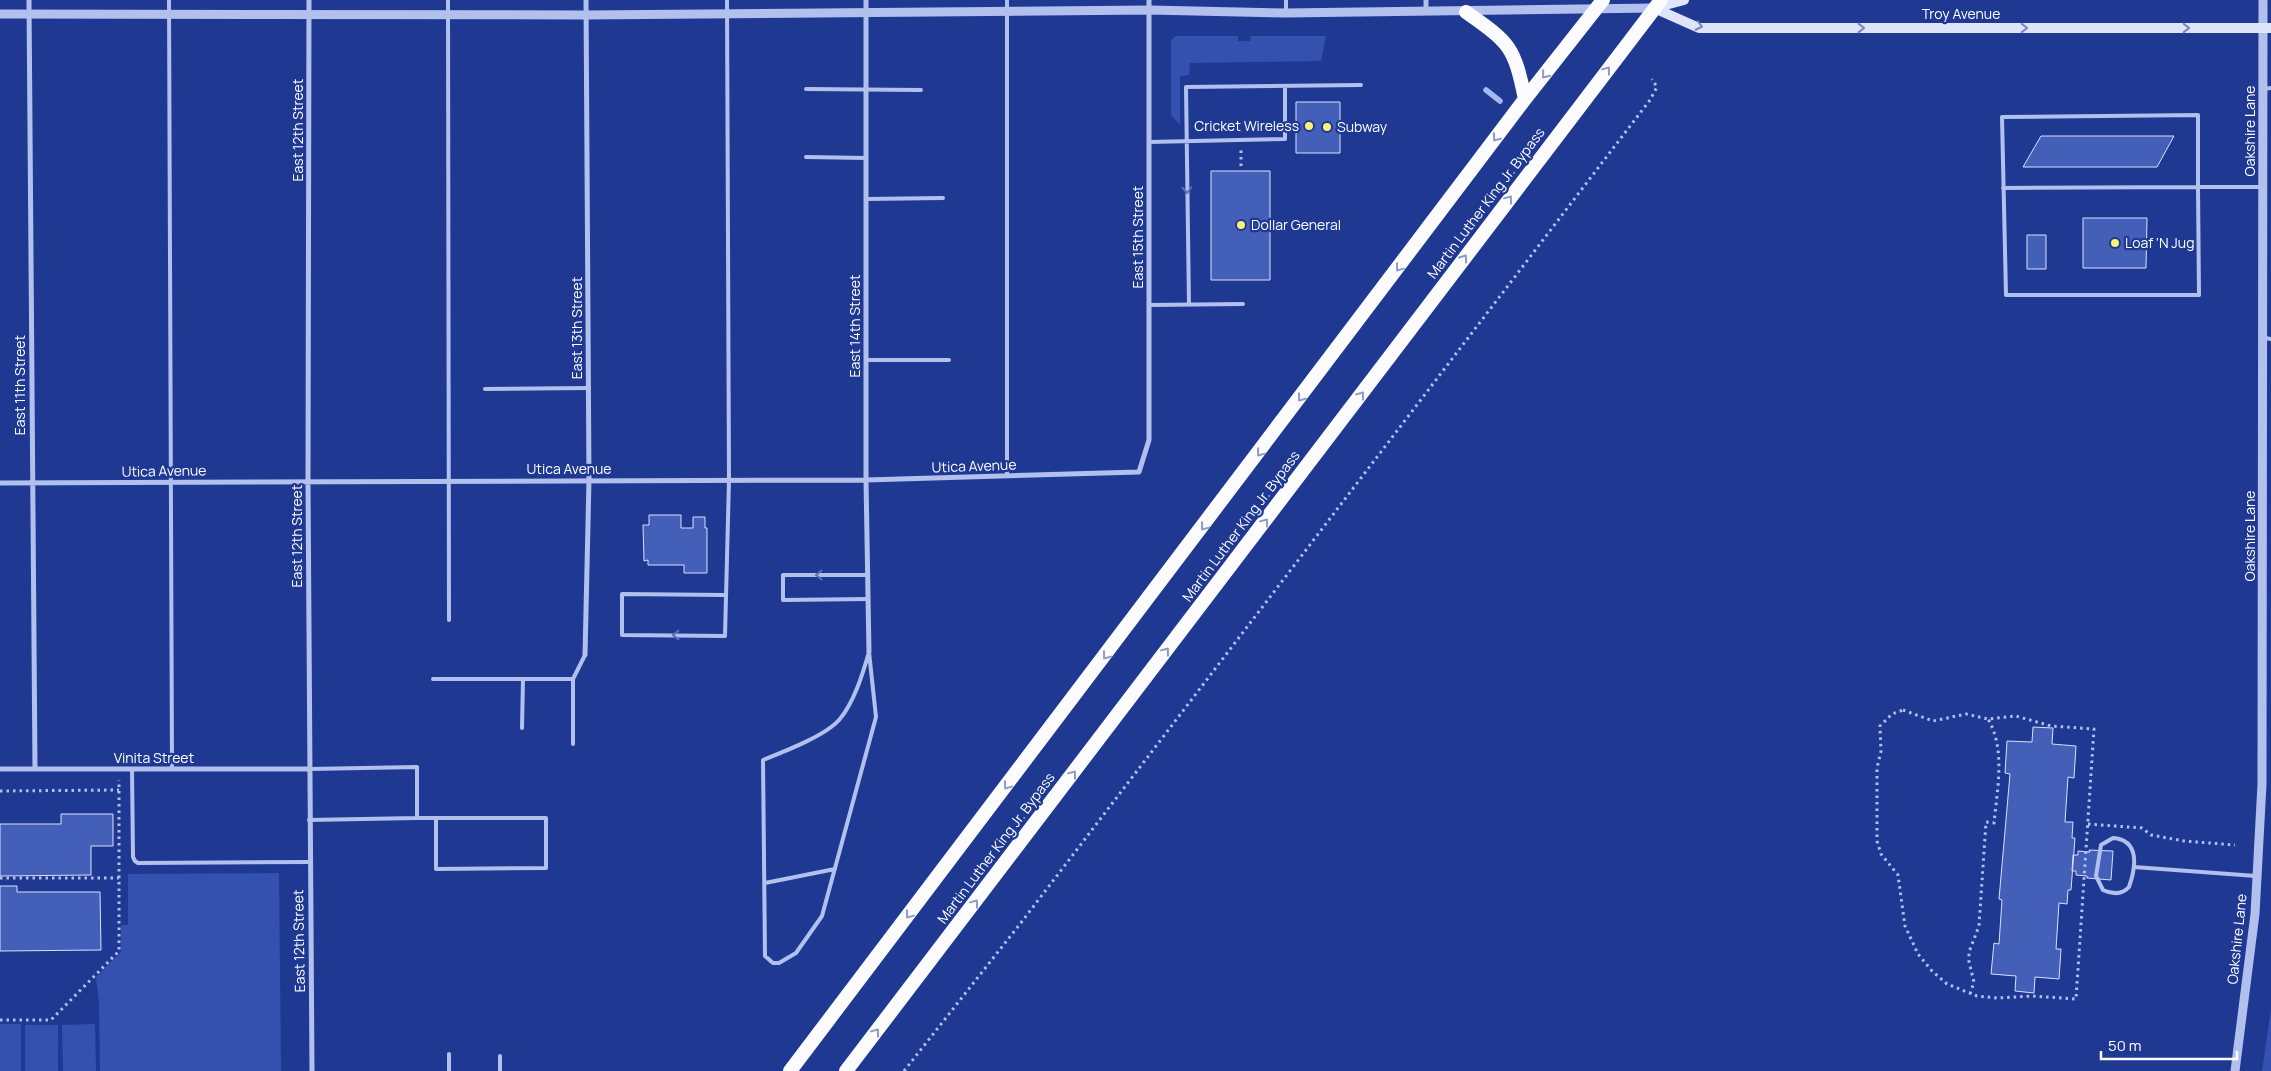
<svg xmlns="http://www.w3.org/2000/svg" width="2271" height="1071" font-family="Manrope,sans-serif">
<rect width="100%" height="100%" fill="#1f3993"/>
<path fill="#3451b0" d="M1176,36h62v5h12l1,-5h75l-5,25 -131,2 -1,12 -9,1v49l-9,-10v-75z
M279,873l2,198h-181l-1,-68 -3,-26 25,-25v-27h7v-51z
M2271,1009v62h-9z
M0,1024h21v47h-21z
M95,1024l1,47h-33l-1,-46z
M25,1025h33v46h-33z"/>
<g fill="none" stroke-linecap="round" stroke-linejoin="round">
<path stroke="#a5b8ef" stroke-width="5.5" d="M1486,90l14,11"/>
</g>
<path fill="#445fb8" stroke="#d8e0fa" d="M1296,102h44v51h-44z
M2041,136h133l-17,31h-134z
M1211,171h59v109h-59z
M2083,218h64l-1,50h-63z
M2027,235h19v34h-19z
M649,515h32v13h12v-11h12v11h2v45h-23v-8h-36v-5l-4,1 -1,-36h6z
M2033,727l20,1 -1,16 24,2 -2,32 -6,-1 -3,45h8l-1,16h3l-4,52h-3l-1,14 -8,-1 -3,46h5l-2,30 -24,-2 -1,16 -19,-2 1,-15 -25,-2 3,-31 5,1 3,-44 -3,-1 11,-125 -5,-1 2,-32 25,1z
M61,814h52v32h-22v29l-91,1v-52h61z
M2089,850l24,1 -2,29 -24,-2v-2l-11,-1v-4h-4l1,-16h5v-4l12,1z
M0,886h17v6h83l1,58 -101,1z"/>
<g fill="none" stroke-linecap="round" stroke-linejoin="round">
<path stroke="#b2c0ee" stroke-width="3" stroke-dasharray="2.5 4" stroke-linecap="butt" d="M1241,166v-16
M1903,710l30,11 33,-7 22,5 28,-3 35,10 43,3 -18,270 -43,-3 -36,2 -20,-2 -30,-12 -15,-13 -14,-17 -13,-28 -7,-51 -17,-21 -4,-13v-73l4,-17 -1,-25 12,-12z
M0,791l119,-1
M2088,824l54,4 9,7 33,6 51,4
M0,878h119
M1970,994l4,-12 -5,-20v-10l10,-26 7,-104 8,1c3,-32 12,-74 -6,-104
M0,1020h51l68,-69v-171
M904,1071l116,-147 630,-824 7,-13 -5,-8"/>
<path stroke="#b2c0ee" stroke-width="4" d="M169,0l3,769
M448,0l1,620
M1007,0v476
M1286,13v-13
M806,89l115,1
M2263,89l8,-1
M1149,142l136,-3v-52
M806,157l60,1
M2003,188l195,-1v-72l-196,2 4,178h193l-1,-108h65
M866,199l77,-1
M1149,305l94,-1
M1189,305l-3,-218 175,-2
M2265,338l6,1
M866,360h83
M485,389l104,-1
M868,575h-85v25l85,-1
M725,595l-103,-1v41l103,1 4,-156 -2,-480
M869,652l7,65 -54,199 -26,37 -17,10h-6l-8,-7 -2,-196c20,-8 62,-24 76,-40 15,-17 24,-47 30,-68z
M433,679h140
M522,728l1,-49
M573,744v-65l12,-24
M132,769l1,88 2,4 3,2 172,-1
M309,769l108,-2v51l-108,2
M417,818h129v50l-110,1v-51
M2113,838c27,2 23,29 16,49 -7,8 -17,7 -26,3l-7,-14 5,-31z
M2134,867l122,9
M765,883l70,-14
M449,1054v17
M500,1056v15"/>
<path stroke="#b2c0ee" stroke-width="5" d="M29,0l6,769
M309,0l-1,481 4,590
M866,0v480l3,172
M1426,0v12
M0,483l866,-3 273,-8 10,-32v-440
M585,655l4,-175 -3,-480
M0,769h309"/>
<path stroke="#b2c0ee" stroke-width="9" d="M0,14l586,1 564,-5 136,3 368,-5
M2235,1071l20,-157 7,-130 1,-784"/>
<path stroke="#dee4fa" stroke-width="10" d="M1654,8l45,20h572
M1654,8l30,-8"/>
<path stroke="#fcfcff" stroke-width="14" d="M1466,12c44,31 48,34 59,87
M790,1071l735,-972 78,-99
M846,1071l815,-1071"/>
</g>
<defs><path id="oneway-chevron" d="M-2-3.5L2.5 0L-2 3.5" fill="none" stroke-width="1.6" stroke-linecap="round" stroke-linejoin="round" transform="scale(1.25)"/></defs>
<g stroke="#7586c1">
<use href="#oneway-chevron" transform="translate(1699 26) rotate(12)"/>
<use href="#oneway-chevron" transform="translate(1861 28)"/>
<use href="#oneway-chevron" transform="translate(2024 28)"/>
<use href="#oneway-chevron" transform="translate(2186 28)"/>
</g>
<g stroke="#8e9ac9">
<use href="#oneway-chevron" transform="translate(1607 70) rotate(-53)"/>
<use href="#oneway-chevron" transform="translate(1545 75) rotate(129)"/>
<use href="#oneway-chevron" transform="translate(1496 138) rotate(127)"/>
<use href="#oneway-chevron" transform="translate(1509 199) rotate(-53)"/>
<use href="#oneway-chevron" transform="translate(1464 258) rotate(-54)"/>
<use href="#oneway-chevron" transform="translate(1399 268) rotate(127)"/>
<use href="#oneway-chevron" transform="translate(1361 395) rotate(-53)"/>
<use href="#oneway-chevron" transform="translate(1301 398) rotate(127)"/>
<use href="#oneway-chevron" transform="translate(1260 453) rotate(127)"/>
<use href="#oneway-chevron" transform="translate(1265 522) rotate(-53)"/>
<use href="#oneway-chevron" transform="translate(1204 527) rotate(127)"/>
<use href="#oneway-chevron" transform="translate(1166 651) rotate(-53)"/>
<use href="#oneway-chevron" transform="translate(1106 656) rotate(127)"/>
<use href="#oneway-chevron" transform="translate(1073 774) rotate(-53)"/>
<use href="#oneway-chevron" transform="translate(1007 786) rotate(127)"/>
<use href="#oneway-chevron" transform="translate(975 903) rotate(-53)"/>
<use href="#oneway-chevron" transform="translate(909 915) rotate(127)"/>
<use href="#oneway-chevron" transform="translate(876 1032) rotate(-53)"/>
</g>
<g stroke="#5a6fb7">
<use href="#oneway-chevron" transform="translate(1187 190) rotate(89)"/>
<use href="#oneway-chevron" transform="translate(819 575) rotate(180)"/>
<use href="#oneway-chevron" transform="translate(676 635) rotate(-180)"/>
</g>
<g fill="#fbf172" stroke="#1f3993" stroke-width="2">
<circle cx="1309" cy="126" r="5"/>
<circle cx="1327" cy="127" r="5"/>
<circle cx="1241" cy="225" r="5"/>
<circle cx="2115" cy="243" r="5"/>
</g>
<g text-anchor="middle" stroke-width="4.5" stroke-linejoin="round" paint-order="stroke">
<g font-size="14" fill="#fff" stroke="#1f3993">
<text x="1961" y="19">Troy Avenue</text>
<text transform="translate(298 130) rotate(-90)" y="5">East 12th Street</text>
<text transform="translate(2250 131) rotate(-90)" y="5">Oakshire Lane</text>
<text transform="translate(1486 203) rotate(-53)" y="5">Martin Luther King Jr. Bypass</text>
<text transform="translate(1138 237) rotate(-90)" y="5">East 15th Street</text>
<text transform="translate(855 326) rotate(-90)" y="5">East 14th Street</text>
<text transform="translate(577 328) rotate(-90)" y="5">East 13th Street</text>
<text transform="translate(20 385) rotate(-90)" y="5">East 11th Street</text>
<text transform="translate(974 466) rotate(-2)" y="5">Utica Avenue</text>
<text x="569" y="474">Utica Avenue</text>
<text transform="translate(164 471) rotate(-1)" y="5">Utica Avenue</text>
<text transform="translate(1241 526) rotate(-53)" y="5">Martin Luther King Jr. Bypass</text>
<text transform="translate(297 536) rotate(-90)" y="5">East 12th Street</text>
<text transform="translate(2250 536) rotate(-90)" y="5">Oakshire Lane</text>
<text x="154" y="763">Vinita Street</text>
<text transform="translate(996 848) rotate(-53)" y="5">Martin Luther King Jr. Bypass</text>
<text transform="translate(2237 939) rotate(-84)" y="5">Oakshire Lane</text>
<text transform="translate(299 941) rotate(-91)" y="5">East 12th Street</text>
</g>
<g font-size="14" fill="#fff" stroke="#1f3993" text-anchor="start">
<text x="1299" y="131" text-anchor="end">Cricket Wireless</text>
<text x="1337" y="132">Subway</text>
<text x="1251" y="230">Dollar General</text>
<text x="2125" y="248">Loaf 'N Jug</text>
</g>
</g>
<path d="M2101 1051v8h136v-8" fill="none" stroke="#ffffff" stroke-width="2.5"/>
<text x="2108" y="1051" font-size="15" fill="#ffffff" stroke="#1f3993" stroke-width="4" paint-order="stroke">50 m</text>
</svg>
